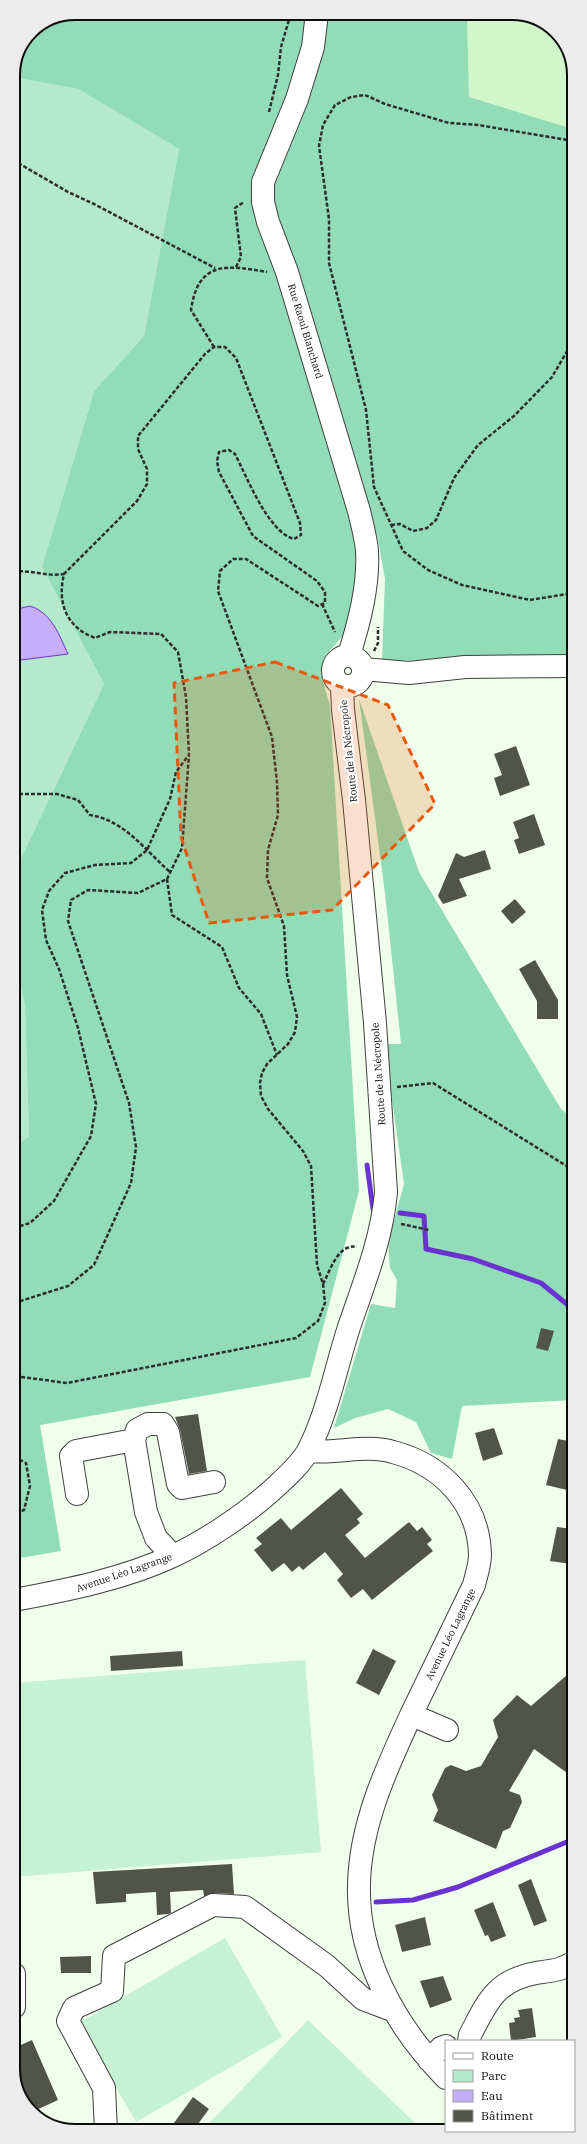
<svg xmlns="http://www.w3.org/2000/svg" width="587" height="2144" font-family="'IBM Plex Serif',serif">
<rect width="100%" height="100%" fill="#f0ffeb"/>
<path fill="#d0f6ca" d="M467,13l53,1 33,14 20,34v67l-104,-32z"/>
<path fill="#b4eacb" d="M13,77l65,12 101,60 -35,187 -50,55 -52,176 62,117 -91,191v-214l55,-7 -38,-48 -17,4z
M14,958l11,47 4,132 -15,8z"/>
<path fill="#92dcb7" d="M75,13h392l2,84 104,32v527l-191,5 3,-82 -8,-45 -22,2 1,31 -8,63 -22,25 -5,19 9,32 29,485 -49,186 -270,48 21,126 -47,8v-414l15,-8 -4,-132 -11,-47 -1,-83 91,-191 -62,-117 52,-176 50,-55 35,-187 -101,-60 -65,-12 18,-46z
M359,699l60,173 142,237 12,10 1,281 -112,6 -10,53 -21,-6 -15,-31 -28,-13 -33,9 -21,10 37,-124 24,4 2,-28 -7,-12 -2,-26 16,-58 -20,-140h17l-16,-151z"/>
<path fill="#c6f1d3" d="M305,1660l16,192 -307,25v-194z
M225,1938l57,99 -146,85 -57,-99z
M308,2020l114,110 -220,1z"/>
<path fill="#c6aef8" stroke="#6b32d2" d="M30,606c22,7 29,29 38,48l-55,7v-51z"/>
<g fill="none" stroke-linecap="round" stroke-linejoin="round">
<path stroke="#6b32d2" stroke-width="5" d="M367,1165l6,44
M400,1213l24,3 2,33 47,10 68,24 33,27
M376,1902l37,-2 45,-13 116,-48"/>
</g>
<path fill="#505548" d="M516,746l14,39 -30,11 -6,-18 8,-3 -8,-21z
M534,814l11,31 -26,9 -5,-14 5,-2 -6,-16z
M485,850l6,19 -32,10 8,17 -24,8 -5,-8 18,-43 8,4z
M515,899l11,13 -14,12 -11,-13z
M535,960l23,40v19h-21v-18l-18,-32z
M541,1328l13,3 -6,20 -12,-3z
M198,1414l9,57 -18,3 -9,-44 -5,-13z
M494,1428l9,26 -20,7 -8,-28z
M558,1439l16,3v38l-4,-1 -3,11 -21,-5z
M341,1488l22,26 -6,5 3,4 -15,12 20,23 44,-36 8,9 5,-4 10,13 -5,4 6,7 -61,49 -9,-11 -12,9 -14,-18 6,-6 -18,-22 -22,18 -4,-4 -7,6 -8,-9 -12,9 -18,-22 8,-6 -6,-6 25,-20 10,12z
M557,1527l16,2 -4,16 5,1 -3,18 -21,-3z
M373,1649l23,12 -17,34 -23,-12z
M182,1651l1,15 -72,5 -1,-15z
M574,1669v109l-40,-29 -25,42 11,4 2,7 -12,26 -7,3 -7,18 -63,-28 5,-11 -6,-15 13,-27 6,-3 15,6 15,-5 17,-29 -5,-17 24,-25 14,11z
M232,1864l2,30 -20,-1 -10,3 -1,-6 -33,2 1,21 -3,1 -11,1 -1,-23 -30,2v8l-30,2 -3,-32z
M531,1879l16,42 -13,5 -16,-41z
M493,1902l13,34 -15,6 -3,-7 -3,1 -11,-26z
M425,1917l6,28 -29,7 -7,-27z
M91,1956v17h-30l-1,-16z
M443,1976l9,24 -22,8 -10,-27z
M532,2008l4,29 -25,4 -2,-18 6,-1 -1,-4 6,-1 -2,-7z
M32,2040l26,60 -26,12 -18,-30v-34z
M193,2097l16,12 -16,22h-25z"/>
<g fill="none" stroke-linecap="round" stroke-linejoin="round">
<g stroke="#3f3f3f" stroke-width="24">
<path id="minor" d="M317,13l-4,34 -16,52 -34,83v20l5,20 19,50 72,239c3,13 7,27 8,40 2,35 -8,72 -18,104
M333 671a15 15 0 1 1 30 0a15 15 0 1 1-30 0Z
M363,669l46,4 56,-6 108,-1
M309,1451c27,3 57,-7 84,1 49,13 86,51 87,103 0,10 -4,21 -6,30 -21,43 -41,85 -62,128 -25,54 -52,111 -53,172 -2,73 37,142 87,193
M77,1494l-6,-38 5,-5 58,-11
M173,1556l-17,-18 -10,-26 -12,-72 3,-10 11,-6h15l5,8 10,52 4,4 32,-6
M14,1600c54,-10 109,-21 159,-44 31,-14 71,-41 97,-64 12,-11 32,-28 39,-43 19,-38 27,-82 40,-122 15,-44 33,-88 37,-135l-11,-169 -21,-223 -11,-90 -1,-24
M412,1715l35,15
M14,1974v33
M469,2041l1,-6c18,-34 25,-54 66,-62 14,-2 27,-3 38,-11
M429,2060l12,-12 5,-2
M106,2131l-2,-43 -36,-67 6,-13 38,-17 2,-35 99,-51 32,2 82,59 36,33 29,11"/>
</g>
<path stroke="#2e2e2e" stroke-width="2.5" stroke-dasharray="4 2" stroke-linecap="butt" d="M269,112l9,-37 3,-28 10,-34
M573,141l-95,-16 -29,-2 -64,-19 -20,-9 -14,2 -16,8 -12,20 -4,21 10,73v44l37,147 8,77 29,64 25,19 34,15 68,15 43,-7
M13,160l55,32 26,12 121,64
M236,267l5,-10 -6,-49 9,-6
M214,347l-23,-37c7,-50 36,-45 76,-38
M391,525l9,-1 13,7 14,-3 9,-8 18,-42 24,-33 36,-29 38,-39 21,-36
M13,572c17,-3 33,5 51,2
M322,604l13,28
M374,651l4,-8v-16
M13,794h44l21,6 12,15c34,5 55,35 80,57
M167,879l5,36 50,32 17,41 22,26 16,41
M397,1087l36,-4 140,87
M401,1224l28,6
M14,1228l16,-5 24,-22 37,-65 5,-32 -18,-76 -19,-59 -13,-29 -4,-30 7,-19 16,-18 30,-8 36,-2 16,-13 23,-51 6,-27 12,-16
M323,1284c7,-13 15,-41 34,-37
M14,1303l54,-17 26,-21 37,-82 5,-36 -7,-44 -61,-182 3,-21 17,-10 50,3 29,-14 15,-31 7,-93 -3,-58 -8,-45 -17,-18 -51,-2 -15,6c-29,-11 -38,-35 -31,-64l73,-73 10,-17v-15l-9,-20v-13l67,-82 9,-7h11l11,11 64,165 1,12 -7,4c-26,-7 -47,-62 -59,-85l-6,-4 -10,2 -2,9 2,11 34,64 64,45 8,11v11l-7,3 -72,-47h-13l-13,12 -2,20 54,146 5,45 1,33 -10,35 -1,28 17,48 3,49 10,42 -2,15 -7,12 -21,20 -5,9 -2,10 1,13 7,13 35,42 8,15 6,99 6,19 2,19 -7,18 -22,17 -229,45 -53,-7
M14,1457l12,6 4,23 -6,24 -10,4"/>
<use href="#minor" stroke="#fff" stroke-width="22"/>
</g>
<path fill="#e8590c" fill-opacity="0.2" stroke="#e8590c" stroke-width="3" stroke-dasharray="8 5" stroke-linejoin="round" d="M275,662l113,43 47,99 -103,106 -123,13 -28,-86 -7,-154z"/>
<g text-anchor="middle" stroke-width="4" stroke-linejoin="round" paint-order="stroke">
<g font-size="10" fill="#0c0c0c" stroke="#fff">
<text transform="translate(306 331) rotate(73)" y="4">Rue Raoul Blanchard</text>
<text transform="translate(348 751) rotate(-96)" y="4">Route de la Nécropole</text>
<text transform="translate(378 1074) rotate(-94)" y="4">Route de la Nécropole</text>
<text transform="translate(124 1572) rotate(-19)" y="4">Avenue Léo Lagrange</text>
<text transform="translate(450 1634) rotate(-64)" y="4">Avenue Léo Lagrange</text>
</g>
</g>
<path d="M0 0H587V2144H0ZM75 20H512A55 55 0 0 1 567 75V2069A55 55 0 0 1 512 2124H75A55 55 0 0 1 20 2069V75A55 55 0 0 1 75 20Z" fill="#ececec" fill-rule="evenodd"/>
<path fill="none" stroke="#0c0c0c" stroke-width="2" d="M75 20H512A55 55 0 0 1 567 75V2069A55 55 0 0 1 512 2124H75A55 55 0 0 1 20 2069V75A55 55 0 0 1 75 20Z"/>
<rect x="445" y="2040" width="130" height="92" fill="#ffffff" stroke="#9e9e9e"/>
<rect x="453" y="2053" width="20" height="6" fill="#ffffff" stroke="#9e9e9e"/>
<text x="481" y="2060" font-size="12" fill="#0c0c0c">Route</text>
<rect x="453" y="2070" width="20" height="12" fill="#b4eacb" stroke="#9e9e9e"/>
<text x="481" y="2080" font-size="12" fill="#0c0c0c">Parc</text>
<rect x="453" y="2090" width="20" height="12" fill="#c6aef8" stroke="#9e9e9e"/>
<text x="481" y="2100" font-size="12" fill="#0c0c0c">Eau</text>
<rect x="453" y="2110" width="20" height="12" fill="#505548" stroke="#9e9e9e"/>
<text x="481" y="2120" font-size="12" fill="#0c0c0c">Bâtiment</text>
</svg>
